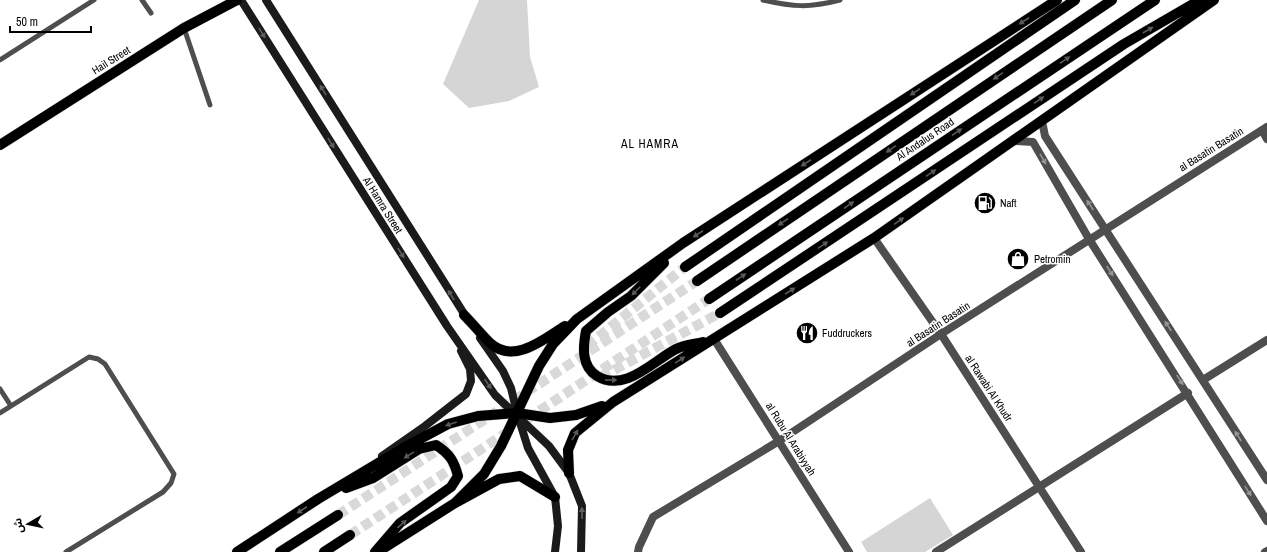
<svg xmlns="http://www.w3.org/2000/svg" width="1267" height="552" font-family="'Archivo Narrow','Noto Sans Arabic',sans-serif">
<rect width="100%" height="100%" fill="#fff"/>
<path fill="#d5d5d5" d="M479,0h48l3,57 9,30 -30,14 -40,7 -26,-24z
M930,498l23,37 -28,17h-58l-6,-10z"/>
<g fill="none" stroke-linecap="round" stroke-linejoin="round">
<path stroke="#d9d9d9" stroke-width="10" stroke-dasharray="10 5" stroke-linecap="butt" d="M587,346l98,-79
M601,377l119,-64
M527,419l182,-120
M338,515l359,-234
M350,535l162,-106"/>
<g stroke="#dbdbdb" stroke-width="11">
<path id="primary" d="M0,145l184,-117 53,-28
M664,263l-33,33 -23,16 -22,19c-3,16 -5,35 11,45 28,17 56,-15 79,-27 8,-4 19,-5 27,-7
M685,267l390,-267
M697,281l415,-281
M709,299l446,-299
M720,313l404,-269 76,-44
M464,315c9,9 17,19 26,28 24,22 54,-4 75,-17
M569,473l-1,-23 7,-17 38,-31 261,-164 340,-238
M346,488l27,-10 46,-29 17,-4c14,9 18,16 22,31l-7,11 -51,36 -25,29
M455,503l29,-29 17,-28 38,-80 14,-22 24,-25 106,-76 374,-243
M384,548l71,-45 44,-24 21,-3 35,21
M237,552l81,-53 87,-52 43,-23 30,-8 39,-3 33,5 26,-3 26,-9
M280,552l58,-37
M324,552l26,-17"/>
</g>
<path stroke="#4e4e4e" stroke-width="5" d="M142,0l9,13
M763,0c31,7 46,8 77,0
M184,28l26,77
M0,60l94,-60
M0,389l11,17
M0,413l89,-56 9,2 7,5 69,110 -3,9 -8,9 -97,60"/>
<path stroke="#4e4e4e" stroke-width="8" d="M1042,121l3,15 222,344
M1262,130l5,9
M1014,141l19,1 56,97 178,282
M874,238l67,96 140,218
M714,339l135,213
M1203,380l64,-40
M638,552l1,-5 14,-30 126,-76 162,-107 326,-207
M936,552l252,-159
M1265,552l2,-1"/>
<path stroke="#1b1b1b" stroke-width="8" d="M241,0l206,326 48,69 54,51 20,27 13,33 -1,46
M266,0l202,320
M480,338l23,33 8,17 6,25 11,35 27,49 3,29 -3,26
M382,456l43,-30 41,-32 5,-13 -1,-12 -9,-18"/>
<use href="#primary" stroke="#000" stroke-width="10"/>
</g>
<defs><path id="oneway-solid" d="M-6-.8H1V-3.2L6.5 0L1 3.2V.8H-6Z"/></defs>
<g fill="#595959">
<use href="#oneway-solid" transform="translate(1024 21) rotate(147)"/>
<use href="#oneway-solid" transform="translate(1148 30) rotate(-30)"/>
<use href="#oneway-solid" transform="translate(1065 60) rotate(-34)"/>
<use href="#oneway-solid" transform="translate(998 76) rotate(146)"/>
<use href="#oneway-solid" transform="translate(915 92) rotate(147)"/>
<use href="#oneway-solid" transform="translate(1039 100) rotate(-34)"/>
<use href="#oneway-solid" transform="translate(957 132) rotate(-34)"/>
<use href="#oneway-solid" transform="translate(891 149) rotate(146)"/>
<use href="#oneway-solid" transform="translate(806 163) rotate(147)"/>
<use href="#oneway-solid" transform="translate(931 173) rotate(-34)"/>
<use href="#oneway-solid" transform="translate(849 205) rotate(-34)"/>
<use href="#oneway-solid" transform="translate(899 221) rotate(-35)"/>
<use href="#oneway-solid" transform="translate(783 222) rotate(146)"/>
<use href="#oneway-solid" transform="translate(698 234) rotate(147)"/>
<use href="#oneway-solid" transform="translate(823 245) rotate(-34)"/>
<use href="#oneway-solid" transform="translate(741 277) rotate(-34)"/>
<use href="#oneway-solid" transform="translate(636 291) rotate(135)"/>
<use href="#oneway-solid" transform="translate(790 291) rotate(-32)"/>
<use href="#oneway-solid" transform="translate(680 360) rotate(-32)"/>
<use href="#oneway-solid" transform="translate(611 380) rotate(-1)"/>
<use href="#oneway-solid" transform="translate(451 424) rotate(161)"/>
<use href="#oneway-solid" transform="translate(575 435) rotate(-60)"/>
<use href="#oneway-solid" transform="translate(409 455) rotate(148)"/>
<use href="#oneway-solid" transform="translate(302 510) rotate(147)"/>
<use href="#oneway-solid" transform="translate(402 524) rotate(-41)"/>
</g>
<g fill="#5f5f5f">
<use href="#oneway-solid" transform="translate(262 33) rotate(58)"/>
<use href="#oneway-solid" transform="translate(323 90) rotate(-122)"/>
<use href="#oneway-solid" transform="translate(331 143) rotate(58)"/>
<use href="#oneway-solid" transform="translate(401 253) rotate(58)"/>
<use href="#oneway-solid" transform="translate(451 295) rotate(-122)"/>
<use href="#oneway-solid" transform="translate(488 384) rotate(56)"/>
<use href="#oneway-solid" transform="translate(582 513) rotate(-91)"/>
</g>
<g fill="#959595">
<use href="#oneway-solid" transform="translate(1043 159) rotate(60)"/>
<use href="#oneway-solid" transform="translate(1090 205) rotate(-123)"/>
<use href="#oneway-solid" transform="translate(1110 271) rotate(57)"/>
<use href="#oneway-solid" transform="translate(1168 326) rotate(-123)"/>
<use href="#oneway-solid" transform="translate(1180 380) rotate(57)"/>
<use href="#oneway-solid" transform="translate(1238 436) rotate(-123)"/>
<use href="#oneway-solid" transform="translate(1248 491) rotate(58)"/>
</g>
<defs>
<g id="fuel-disc" transform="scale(1.15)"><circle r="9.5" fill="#000" stroke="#fff"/><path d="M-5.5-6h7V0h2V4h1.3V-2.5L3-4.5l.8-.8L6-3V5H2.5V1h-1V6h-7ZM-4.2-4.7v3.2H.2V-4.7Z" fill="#fff"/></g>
<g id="shop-disc" transform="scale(1.15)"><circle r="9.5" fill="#000" stroke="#fff"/><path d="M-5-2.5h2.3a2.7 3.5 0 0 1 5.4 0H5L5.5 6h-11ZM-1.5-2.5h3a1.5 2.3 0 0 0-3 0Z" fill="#fff"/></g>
<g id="restaurant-disc" transform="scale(1.15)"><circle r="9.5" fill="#000" stroke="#fff"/><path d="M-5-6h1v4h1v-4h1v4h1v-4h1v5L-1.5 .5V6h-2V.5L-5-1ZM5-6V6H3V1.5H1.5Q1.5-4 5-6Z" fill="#fff"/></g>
</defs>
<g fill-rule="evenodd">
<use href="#fuel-disc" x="985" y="203"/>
<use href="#shop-disc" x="1018" y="259"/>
<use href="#restaurant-disc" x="807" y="333"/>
</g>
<g text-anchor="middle" stroke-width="3" stroke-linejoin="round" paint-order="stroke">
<g font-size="11" fill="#000" stroke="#fff">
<text transform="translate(111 60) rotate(-32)" y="4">Hail Street</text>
<text transform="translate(925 139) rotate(-34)" y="4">Al Andalus Road</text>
<text transform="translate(1211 149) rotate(-32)" y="4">al Basatin Basatin</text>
<text transform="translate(383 205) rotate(58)" y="4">Al Hamra Street</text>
<text transform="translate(938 324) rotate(-33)" y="4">al Basatin Basatin</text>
<text transform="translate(989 388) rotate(57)" y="4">al Rawabi Al Khudr</text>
<text transform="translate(791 439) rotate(58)" y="4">al Rubu Al Arabiyyah</text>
</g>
<g font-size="11" fill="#000" stroke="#fff" text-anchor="start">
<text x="1000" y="207">Naft</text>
<text x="1034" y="263">Petromin</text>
<text x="822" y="337">Fuddruckers</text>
</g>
<g font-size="12" letter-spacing="1" fill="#000" stroke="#fff">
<text x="650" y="148">AL HAMRA</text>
</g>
</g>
<g transform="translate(28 524) rotate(261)" stroke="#ffffff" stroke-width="3" paint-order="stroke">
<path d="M0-3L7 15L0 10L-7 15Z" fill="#000000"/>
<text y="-6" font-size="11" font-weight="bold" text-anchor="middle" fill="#000000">ش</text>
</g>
<path d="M10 26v6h81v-6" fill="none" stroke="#000000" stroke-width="2"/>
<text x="16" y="26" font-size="12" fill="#000000" stroke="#ffffff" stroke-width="3" paint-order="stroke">50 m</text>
</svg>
